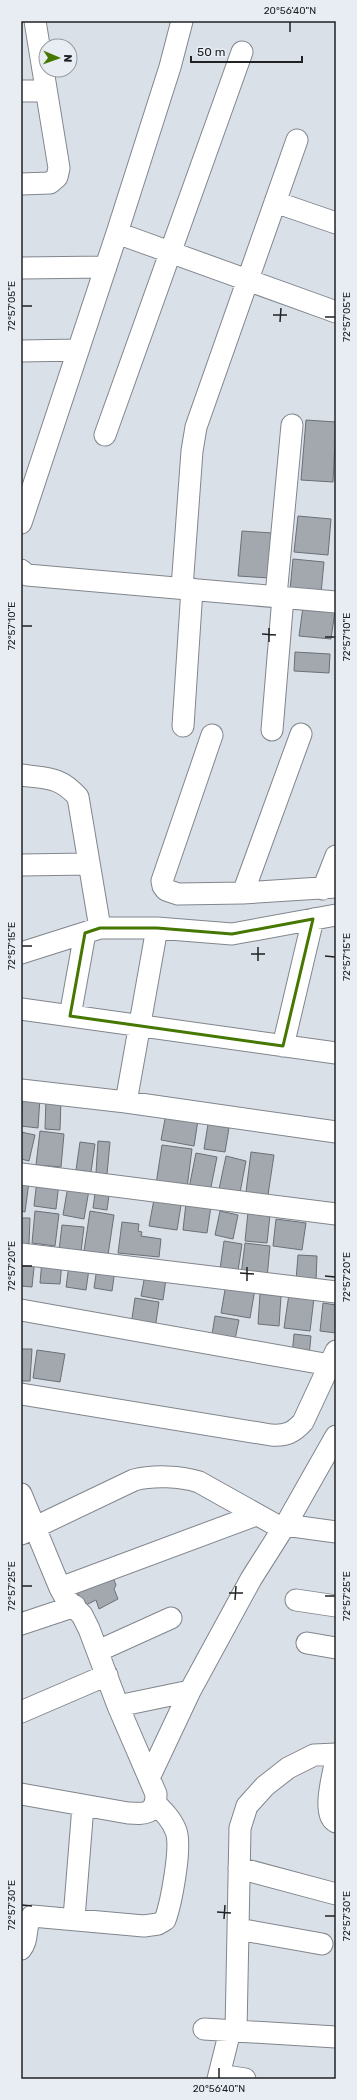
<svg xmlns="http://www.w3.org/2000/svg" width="357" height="2100" font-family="Rubik,sans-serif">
<rect width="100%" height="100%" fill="#dae0e7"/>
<path fill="#a3a8af" stroke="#6b7076" d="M306,420l30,2 -3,60 -32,-2z
M298,516l33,3 -3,36 -34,-3z
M242,531l30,2 -3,45 -31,-2z
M293,559l31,3 -3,31 -31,-3z
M303,607l32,4 -4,28 -32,-3z
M295,652l35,2 -1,19 -35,-2z
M23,1096l17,2 -2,30 -17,-2z
M46,1099l15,1 -1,30 -15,-1z
M166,1114l32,6 -4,26 -33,-6z
M208,1124l21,4 -4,24 -21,-3z
M40,1131l24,3 -3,33 -25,-2z
M21,1132l14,3 -6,26 -8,-2z
M98,1141l12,1 -3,32 -11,-1z
M80,1142l15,2 -4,28 -15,-2z
M162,1145l30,4 -5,39 -31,-4z
M251,1152l23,3 -6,40 -22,-3z
M196,1153l21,4 -7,35 -21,-4z
M226,1156l20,5 -7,37 -21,-4z
M37,1180l22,3 -3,26 -22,-3z
M21,1181l8,1 -4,30 -4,-1z
M68,1186l21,4 -5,29 -21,-4z
M96,1186l14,2 -3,22 -14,-2z
M155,1194l27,5 -5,31 -28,-4z
M186,1203l25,3 -4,27 -24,-3z
M35,1211l24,3 -4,32 -23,-3z
M90,1211l24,4 -6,40 -24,-4z
M220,1211l18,4 -5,24 -18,-4z
M248,1212l22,3 -3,28 -22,-2z
M21,1218h9l-1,26h-8z
M276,1219l30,4 -4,27 -29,-4z
M122,1222l17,2 -1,7 4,1 -1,4 20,3 -2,18 -41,-4z
M62,1225l22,2 -3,25 -22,-2z
M224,1241l18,3 -4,27 -18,-2z
M245,1243l25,3 -3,32 -26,-3z
M298,1255l19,1 -1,25 -20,-1z
M21,1257l14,1 -3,29 -11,-1z
M42,1260l20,2 -2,22 -20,-1z
M69,1265l20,4 -3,21 -20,-3z
M97,1268l18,2 -3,21 -18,-3z
M145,1275l21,4 -3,21 -22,-4z
M226,1284l29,5 -5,29 -29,-5z
M260,1294l21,2 -2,30 -21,-2z
M289,1294l25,4 -4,33 -26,-3z
M135,1298l24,4 -4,27 -24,-4z
M323,1303l13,2v28l-16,-2z
M215,1316l24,4 -5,24 -23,-4z
M294,1334l17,2 -2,20 -17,-1z
M21,1349h11l-2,32h-9z
M37,1350l28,4 -5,28 -27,-4z
M112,1575l4,10 -2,4 4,10 -19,10 -3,-9 -12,6 -7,-15z"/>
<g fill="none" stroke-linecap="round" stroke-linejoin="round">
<g stroke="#81868d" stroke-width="23">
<path id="minor" d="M21,91h25
M21,184l29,-1 7,-6 2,-9 -24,-147
M275,202l61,21
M117,233l219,79
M21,268l85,-1
M21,351l57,-1
M105,435l137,-383
M21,523l96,-290 53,-166 12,-46
M21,570l6,5 309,27
M182,588l10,-137 4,-24 101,-287
M276,596l16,-171
M183,726l9,-137
M272,730l11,-133
M212,735l-50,146 1,5 3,4 12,4 65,-1 93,-6
M21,775c27,4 38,1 57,22l22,131
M21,865l68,-1
M323,889l13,-33
M243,893l58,-159
M21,953l79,-25h57l75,6 104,-19
M21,1009l315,44
M70,1016l15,-83
M283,1046l30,-127
M21,1090l105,12 210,30
M126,1102l31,-174
M21,1174l315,40
M21,1254l315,38
M21,1310l309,55
M21,1394l250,41c15,1 22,-2 32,-13l33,-71
M21,1494l39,94 6,11 16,16 7,14 29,77 38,88c0,21 -12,20 -28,19l-107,-19
M285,1525l51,7
M21,1534l113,-54c19,-5 47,-4 65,2l84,47
M60,1588l196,-73
M296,1600l40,6
M21,1624l54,-18
M307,1643l29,5
M98,1651l73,-33
M118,1706l72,-15
M21,1712l86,-37
M336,1759c-2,13 -15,56 0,63
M149,1778l41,-87 61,-112 38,-60 47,-83
M239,1868l97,26
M74,1918l9,-112
M238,1929l84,15
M21,1949c8,-9 3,-24 11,-33l112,10 14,-2 7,-4c6,-16 17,-73 11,-89 -4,-11 -12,-19 -20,-27
M204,2029l132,8
M236,2031l4,-203 7,-22 18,-20 23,-18 26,-13 22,-1
M219,2075l26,4
M218,2079l12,-48"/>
</g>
<use href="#minor" stroke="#fff" stroke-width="21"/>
</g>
<path fill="none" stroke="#467700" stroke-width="3" stroke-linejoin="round" d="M313,919l-30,127 -213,-30 15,-83 15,-5h57l75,6z"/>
<path fill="none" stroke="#202224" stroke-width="1.5" d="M290,32v-10M22,306h10M273,315h14M325,317h10M280,322l1,-14M22,626h10M262,634l14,1M325,637h10M269,642v-14M22,946h10M251,954h14M325,956l10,1M258,961v-14M22,1266h10M240,1273l14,1M325,1276l10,1M247,1281v-14M22,1586h10M229,1593h14M325,1596h10M235,1600l1,-14M22,1905l10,1M217,1912l14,1M325,1916h10M224,1919l1,-14M219,2078v-10"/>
<rect width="357" height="2100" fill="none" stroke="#e8edf4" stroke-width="44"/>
<g transform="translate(58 58) rotate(92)"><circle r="19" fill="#e8edf4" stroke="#989ca1"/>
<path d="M0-3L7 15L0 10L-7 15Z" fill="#467700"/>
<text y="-6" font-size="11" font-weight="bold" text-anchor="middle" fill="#202224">N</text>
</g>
<path d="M191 56v6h111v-6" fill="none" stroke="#202224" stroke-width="2"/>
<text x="197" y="56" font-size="12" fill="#202224" stroke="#e8edf4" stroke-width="3" paint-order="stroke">50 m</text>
<rect x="22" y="22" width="313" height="2056" fill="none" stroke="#202224" stroke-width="1.5"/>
<g font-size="10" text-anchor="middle" fill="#202224">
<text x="290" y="14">20°56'40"N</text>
<text transform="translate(11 306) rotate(-90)" y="4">72°57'05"E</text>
<text transform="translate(346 317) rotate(-90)" y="4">72°57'05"E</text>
<text transform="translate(11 626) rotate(-90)" y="4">72°57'10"E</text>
<text transform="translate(346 637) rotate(-90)" y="4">72°57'10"E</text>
<text transform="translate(11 946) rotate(-90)" y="4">72°57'15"E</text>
<text transform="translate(346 957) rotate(-90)" y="4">72°57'15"E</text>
<text transform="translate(11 1266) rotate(-90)" y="4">72°57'20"E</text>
<text transform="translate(346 1277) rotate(-90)" y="4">72°57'20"E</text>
<text transform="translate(11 1586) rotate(-90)" y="4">72°57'25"E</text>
<text transform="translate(346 1596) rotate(-90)" y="4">72°57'25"E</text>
<text transform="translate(11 1905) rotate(-90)" y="4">72°57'30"E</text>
<text transform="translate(346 1916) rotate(-90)" y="4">72°57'30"E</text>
<text x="219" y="2092">20°56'40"N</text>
</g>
</svg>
